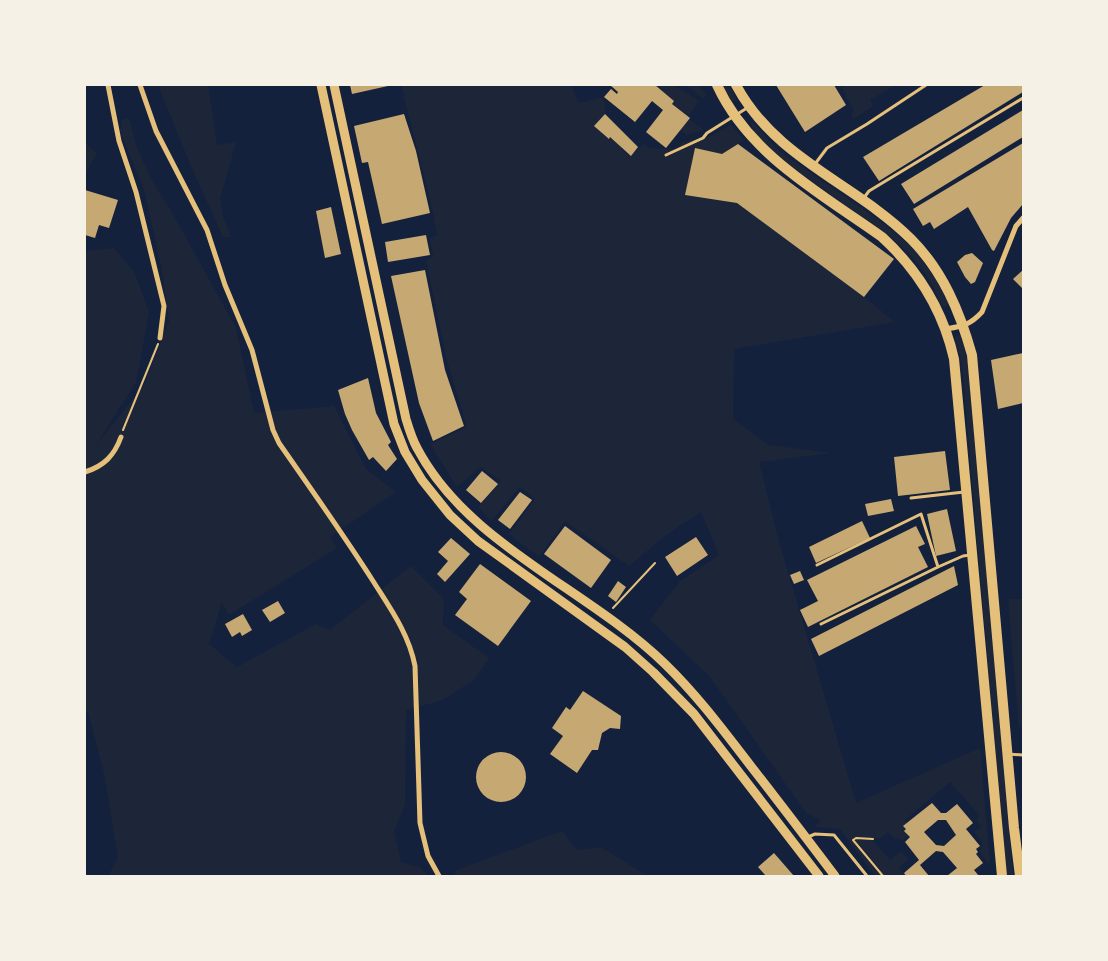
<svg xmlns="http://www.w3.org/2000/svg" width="1108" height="961" font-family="'DejaVu Sans',sans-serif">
<rect width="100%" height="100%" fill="#14213d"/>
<path fill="#1d2539" d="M158,85h50l9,60 19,-3 -16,57 3,18 8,20h-8l-33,-73z
M401,85h170l8,18 25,-6 1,17 -11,12 14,13 2,-2 20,19 14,-12 5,4 28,2 5,-8 29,-6 20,-11 13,15 -22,14 -27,-5 -9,46 51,8 127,94 31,25 -161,27 -1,70 36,26 62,8 -72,9 19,76 78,265 124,-55 10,117 -10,-12 2,-11 -8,-10 7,-5 -5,-7 4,-4 -30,-34 -45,38 2,3 -1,6 3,6 -6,5 -9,-2 -6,-6 -7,6h-8v3l17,19 11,-9 7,8 -9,9 7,8h-31l-35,-47 -25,-2 6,-7 -14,-6 -97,-137 -60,-57 30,-39 39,-26 -18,-43 -35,23 -37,31 -64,-45 -26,36 -30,-23 26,-35 -15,-12 -29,34 -13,-14 23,-26 -20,-14 -24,20 -27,-43 37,-17 -21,-70 -18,-87 -1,-10 6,-4 -3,-18 7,-3 -4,-23z
M664,85h10l25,16 -11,15 -16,-12 2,-3 -15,-13z
M686,85h12l8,10 -3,4z
M723,85h6l7,13 -1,3h-4z
M840,85h56l-26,15 3,6 -19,13 -3,-5 3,-3z
M129,118l8,30 16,34 21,34 62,112 18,85 80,-7 32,63 30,23 -66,45 7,11 -108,67 -7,-13 -13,42 28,23 79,-43 14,6 81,-64 33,33 -1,26 46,33 -15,22 -31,20 -37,10 -1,95 -11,26 7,31 20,6 7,8h-320l10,-18 -14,-85 -16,-61 -3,1v-462l29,-3 21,25 14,40 -13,69 -40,63 48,-60 25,-64 -8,-56 -17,-75 -24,-59 2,-11z
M689,119l15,11 -17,5 -7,-5z
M750,119l29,32 101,70 24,19 17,17 14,21 13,25 -2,4 -4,-1c-12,-28 -21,-41 -43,-62l-123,-89 -23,-24z
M85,143l12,10 -12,21z
M956,335l5,1 7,28 45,512h-7l-44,-512 -7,-26z
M1008,599h15v128h-4z
M562,831l15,19 24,-3 47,29h-192l-2,-5z"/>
<path fill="#c6a872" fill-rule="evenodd" d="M350,85h38v1l-36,8z
M610,85h45l19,16 -2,3 18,14 -24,30 -20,-16 17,-22 -11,-9 -17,21 -31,-25 7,-8 6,5 1,-2z
M776,85h58l12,20 -41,27z
M985,85h38v7l-144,89 -16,-24z
M1023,110v27l-109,67 -13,-20z
M404,114l12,37 14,62 -48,11 -14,-62 -6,1 -8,-37z
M605,114l33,33 -7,9 -21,-19 -1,2 -15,-13z
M1023,143v61l-12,14 -17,33 -2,-1 -24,-43 -34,22 -4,-7 -7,4 -10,-17z
M738,144l156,115 -30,38 -127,-94 -52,-8 10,-47 27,6z
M85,190l33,10 -9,28 -10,-3 -4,13 -10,-3z
M331,207l10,47 -16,4 -9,-47z
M426,235l4,20 -42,7 -3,-20z
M972,253l11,10 -8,19 -4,2 -6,-7 -8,-15 8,-7z
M425,270l20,100 19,56 -31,15 -14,-38 -28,-127z
M1023,270v19l-10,-10z
M1023,353v50l-25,6 -7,-49z
M368,378l8,35 15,29 -3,3 9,14 -11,12 -13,-14 -4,3 -17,-30 -7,-16 -7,-24z
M945,451l5,39 -52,6 -4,-39z
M482,471l16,13 -17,19 -15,-13z
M520,492l12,8 -22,29 -12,-9z
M891,499l3,12 -26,5 -3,-12z
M947,509l9,42 -20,5 -9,-42z
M862,521l8,17 -54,25 -7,-16z
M565,526l46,34 -20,28 -47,-34z
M916,526l9,18 -7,3 10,20 -120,60 -8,-17 18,-9 -11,-21z
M696,537l12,18 -31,21 -12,-19z
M451,538l19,16 -25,28 -8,-8 11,-13 -10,-9z
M480,564l51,37 -33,45 -43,-31 12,-16 -8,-7z
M954,566l4,19 -139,71 -8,-17z
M800,571l4,9 -10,4 -4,-9z
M618,581l8,6 -10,15 -8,-6z
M278,601l7,12 -15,9 -8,-12z
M243,614l9,16 -10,6 -2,-4 -8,5 -7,-13z
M583,691l38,25 -1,13 -10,-1 -8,5 -4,17h-6l-15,23 -27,-19 13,-18 -11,-8 14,-21 4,3z
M476 777a25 25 0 1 1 50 0a25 25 0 1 1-50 0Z
M932,803l9,10h5l11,-9 16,19 -7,6 14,17 -4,3 2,3 -2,2 7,9 -9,7 5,6h-32l10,-8 -14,-16 -7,-1 -16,14 9,11h-23l-2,-3 15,-13 -14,-18 5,-5 -6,-6 2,-2 -3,-3zM938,820h8l10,15 -12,11 -8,-1 -12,-13z
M774,853l20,23h-28l-8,-9z"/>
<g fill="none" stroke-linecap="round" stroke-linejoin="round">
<path stroke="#e5c07b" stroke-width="2" d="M123,430l35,-86
M613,608l42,-45
M873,839l-17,-1 -3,2 30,36"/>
<path stroke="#e5c07b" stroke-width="3" d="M666,155l37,-17 4,-5 40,-25
M815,164l12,-16 40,-24 59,-39
M863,199l6,-8 154,-93
M911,498l53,-6
M817,565l104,-51 17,53
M821,624l117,-57 25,-11 7,-1
M1008,754l15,1
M808,837l7,-3 19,1 33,41"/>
<path stroke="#e5c07b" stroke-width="5" d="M108,85l11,56 17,51 28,114 -4,32
M140,85l16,46 51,99 18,55 27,65 21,80 6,13c32,46 64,91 94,138 17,27 36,53 42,85l5,157 8,33 11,20
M946,329c17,-3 24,-4 36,-17l34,-86 7,-8
M85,472c19,-6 29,-16 36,-35"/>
<path stroke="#e5c07b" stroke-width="9" d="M321,85l73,339 11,28 17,28 28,35 28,26 147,106 28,25 41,42 125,162
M334,85l72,334c3,10 6,20 11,29 51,97 171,141 248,216 32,31 58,66 85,101 29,37 57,74 85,111"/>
<path stroke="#e5c07b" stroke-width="10" d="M717,85c32,70 105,109 165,152 37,34 61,73 72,122l48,517
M736,85c40,75 119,98 175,154 32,32 49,73 61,116l42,473 6,48"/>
</g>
<rect width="1108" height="961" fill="none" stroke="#f6f1e7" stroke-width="172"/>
</svg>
